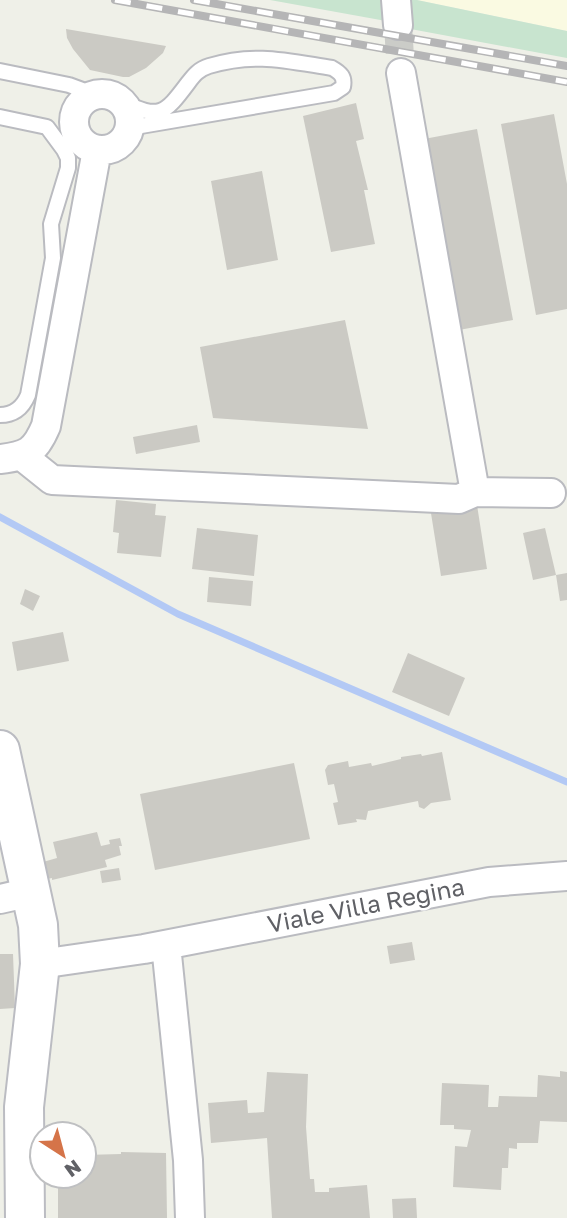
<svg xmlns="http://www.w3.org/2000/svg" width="567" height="1218" font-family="'Golos Text',sans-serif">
<rect width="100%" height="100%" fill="#eff0e8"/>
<path fill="#fafae2" d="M417,0h150v31z"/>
<path fill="#c8e4cf" d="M270,0h147l150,31v27l-178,-33 -3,-4z"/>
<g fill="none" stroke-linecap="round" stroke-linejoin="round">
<path stroke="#b3c9f5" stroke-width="7" d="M0,517l178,97 389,168"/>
</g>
<path fill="#cbcac4" d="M66,29l100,17 -3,7 -17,15 -17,9h-6l-33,-7 -17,-21 -6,-11z
M356,103l8,36 -8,2 12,49h-4l11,54 -44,8 -28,-136z
M554,114l13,70v125l-31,6 -35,-191z
M477,129l36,191 -54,10 -35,-191z
M262,171l16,89 -51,10 -16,-89z
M345,320l23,109 -155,-11 -13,-71z
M197,425l3,17 -64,12 -3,-17z
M116,500l40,4 -1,11 11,1 -5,41 -44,-4 2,-20 -6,-1z
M477,505l10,64 -46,7 -11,-69z
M197,528l61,7 -4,41 -62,-7z
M545,528l11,47 -23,5 -10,-47z
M567,573v27l-7,1 -4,-26z
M209,577l44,4 -2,25 -44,-4z
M25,589l15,7 -7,15 -13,-7z
M63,632l6,29 -52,10 -5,-29z
M408,653l57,25 -16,38 -57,-24z
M442,752l9,48 -20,3 -7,6 -5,-2 -1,-6 -50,10 -2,9 -10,-1 1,3 -19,3 -5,-22 5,-1 -4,-18 -6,1 -3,-15 3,-5 20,-4 1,6 22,-4 1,3 29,-7v-2l20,-3 1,2z
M294,763l16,76 -155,31 -15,-76z
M97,832l4,14 9,-2 -1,-4 11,-2 2,8h-3l2,9 -16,5 2,7 -55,13v-2l-5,1 -4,-17 14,-4 -4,-16z
M119,868l2,12 -19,3 -2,-12z
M412,942l3,18 -25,4 -3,-18z
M0,954h13l2,54 -15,1z
M560,1071l7,1v50l-27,-1 -2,22h-21v6l-8,-1 -1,20h-6l-1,22 -48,-3 2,-41 12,1 4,-17 -17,-1v-4h-14l2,-42 47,2 -1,22h10l1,-11 38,1 1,-22 22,2z
M267,1072l41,2 -2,53 4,52h4l1,13h14v-4l38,-3 3,33h-98l-5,-80 -56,5 -3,-40 39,-3 1,13 16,-1z
M121,1152l45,1 1,65h-109v-36l6,-1v-5h20v-21l37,-1z
M416,1198l1,20h-24l-1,-19z"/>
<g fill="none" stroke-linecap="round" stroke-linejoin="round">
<path stroke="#cbccc8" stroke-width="28" stroke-dasharray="28 14" stroke-linecap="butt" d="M398,25l3,48"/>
<g stroke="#babbc0" stroke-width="18">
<path id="lane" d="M0,71l69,14 27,10
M122,102c38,17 42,13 66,-19 6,-8 11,-14 21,-17 46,-14 78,-5 123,2 9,5 13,9 11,19l-9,6 -193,33 -12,6
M0,117l47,10 17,23 4,8v10l-17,56 2,34 -25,137c-5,12 -14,20 -28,20"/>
</g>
<g stroke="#babbc0" stroke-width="32">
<path id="street" d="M396,0l2,25
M401,73l74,419
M74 122a28 28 0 1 1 56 0a28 28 0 1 1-56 0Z
M22,456l30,24 407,19 16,-7 76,1
M0,459c27,-3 35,-7 46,-33l51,-276
M0,899l31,-7
M166,945l22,215 2,58
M40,964l104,-15 345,-67 78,-6"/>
</g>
<g stroke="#bbbcc2" stroke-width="42">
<path id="secondary" d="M0,750l38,175 2,39 -16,143 1,111"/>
</g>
<use href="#lane" stroke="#fff" stroke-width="14"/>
<use href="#street" stroke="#fff" stroke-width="28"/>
<use href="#secondary" stroke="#fff" stroke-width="38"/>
<g stroke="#b5b5b6" stroke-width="8">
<path id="rail" d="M115,0l452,82
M194,0l373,66"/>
</g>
<use href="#rail" stroke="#fff" stroke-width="5" stroke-dasharray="16" stroke-linecap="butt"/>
</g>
<g text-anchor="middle" stroke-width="5" stroke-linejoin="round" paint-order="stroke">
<g font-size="24" fill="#606166" stroke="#fff">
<text transform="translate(366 906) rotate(-11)" y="8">Viale Villa Regina</text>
</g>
</g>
<g transform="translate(63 1155) rotate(144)"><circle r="33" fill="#ffffff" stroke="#bfc0c2" stroke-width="2"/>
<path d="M0-5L12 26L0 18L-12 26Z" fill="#d57449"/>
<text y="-10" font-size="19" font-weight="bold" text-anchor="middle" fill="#606166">N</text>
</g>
</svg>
